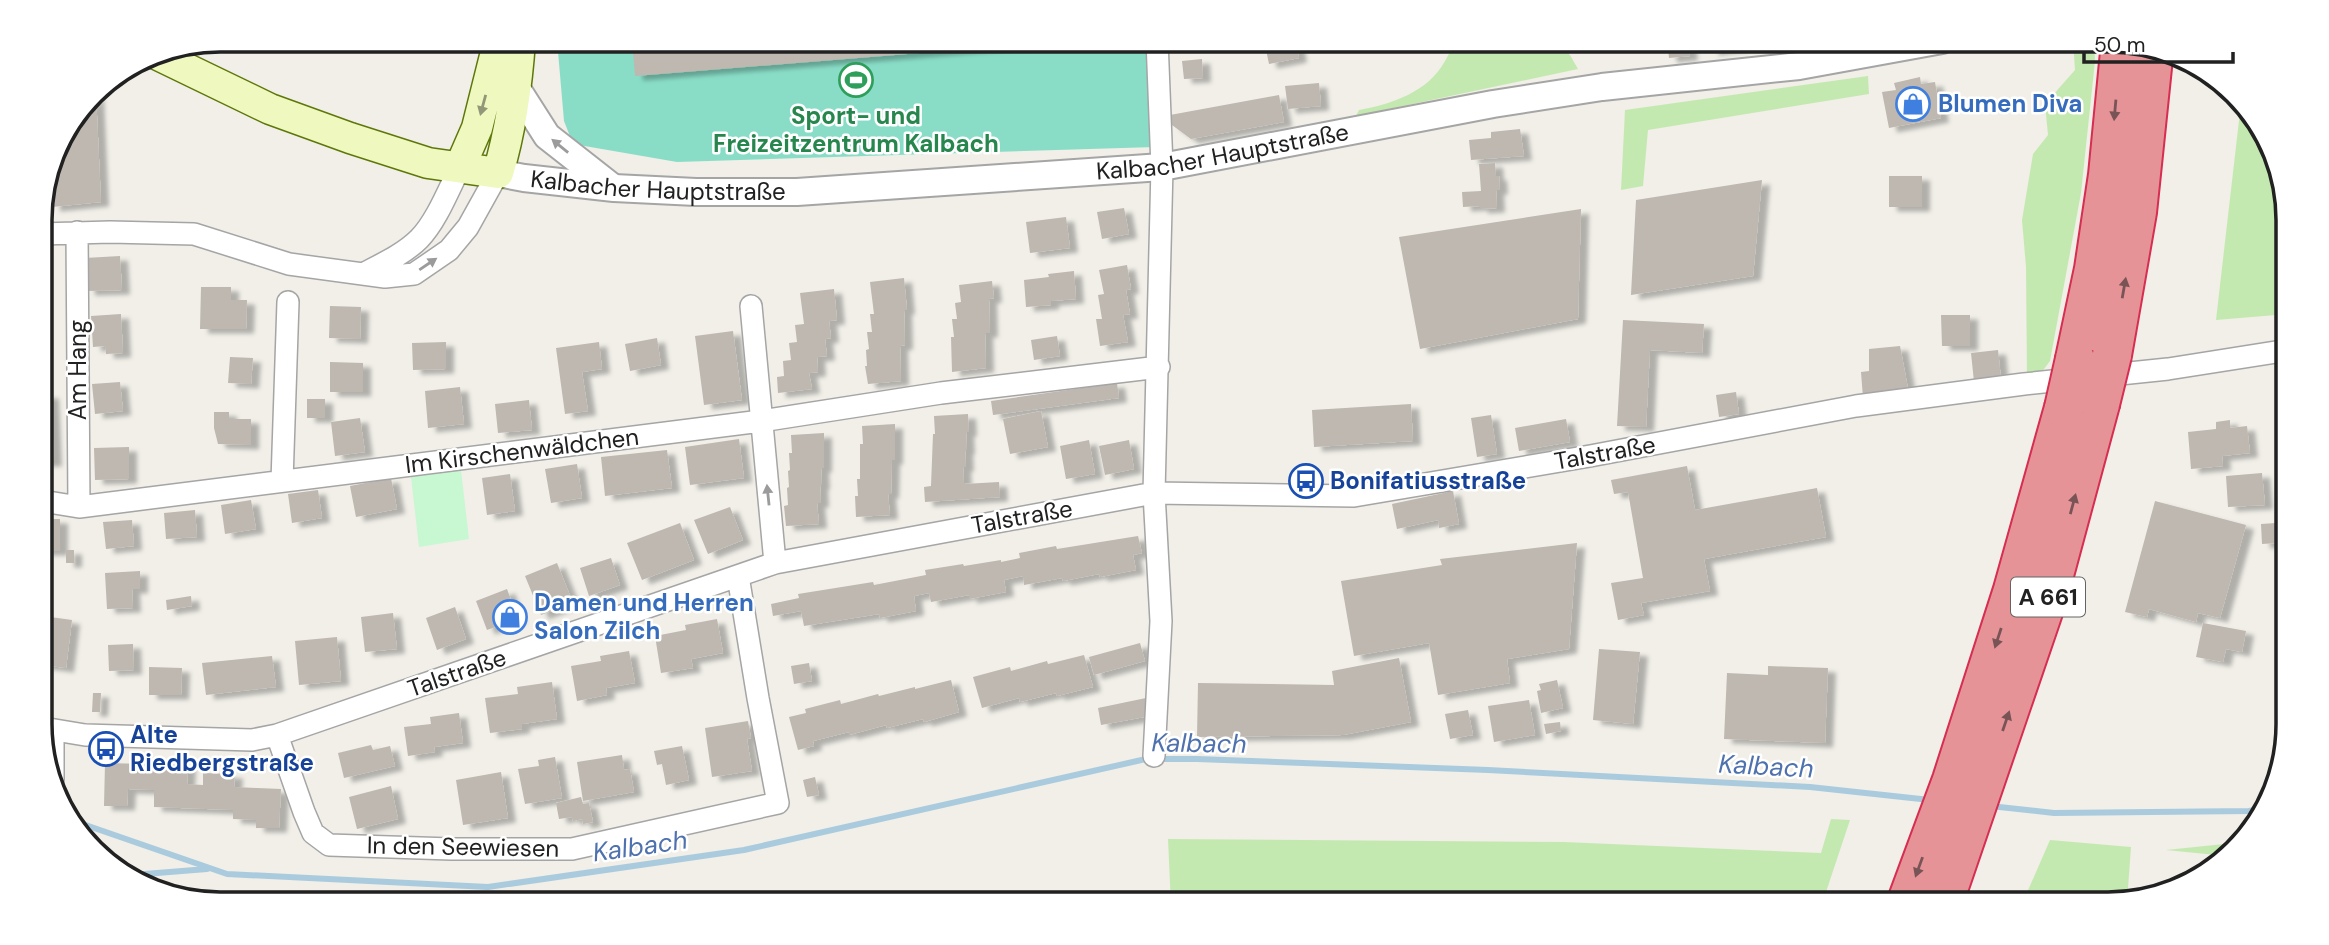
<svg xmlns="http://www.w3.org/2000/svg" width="2329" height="945" font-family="'DM Sans',sans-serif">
<defs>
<filter id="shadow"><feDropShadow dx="8" dy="4.5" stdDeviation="2" flood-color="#0004"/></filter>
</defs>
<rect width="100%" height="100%" fill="#f1efe8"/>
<path fill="#c4e9b0" d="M1452,40h19l20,8 42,-8 25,4 12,11 8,14 -222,47 3,-6c33,-6 69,-18 86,-49 4,-7 7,-12 7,-21z
M2073,40h21l1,21 -14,132 -31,168 -12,16 -11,1 -1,-111 -4,-47 11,-66 15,-19 -3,-31 30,-34z
M1868,76l1,18 -221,36 -5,56 -22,4 4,-80z
M2241,103l10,7 36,87 1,117 -72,6z
M1831,819l19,1 -28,84 -651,1 -3,-66 396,3 257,11z
M2050,840l81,7 -4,55 -7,2h-98z
M2238,840l-12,16 -60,-6 58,-6z"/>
<path fill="#c7f8d2" d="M461,470l8,69 -50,8 -8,-70z"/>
<path fill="#89ddc7" d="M557,40h592l6,107 -478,15 -104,-18 -9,-23z"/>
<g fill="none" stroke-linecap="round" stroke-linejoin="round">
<path stroke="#aacbdd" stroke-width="6" d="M1990,806l64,7 195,-2 11,-2
M74,821l153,53 261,13 256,-37 402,-91h51l291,11 322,17 120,13
M132,875l75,-6"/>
</g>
<path fill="#beb8b1" filter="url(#shadow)" d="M632,40h412v3l-409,33z
M1264,40h32l3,18 -30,6z
M1667,40h21l2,16 -21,2z
M1710,40h29l1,7 -29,4z
M1202,59l1,19 -19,1 -2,-18z
M1920,77l1,7 14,-2 6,36 -52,10 -7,-36 14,-2 -2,-7z
M1319,83l2,23 -33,3 -3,-23z
M96,93l5,109 -49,5 -1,-35 8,-32z
M1279,95l5,27 -93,17 -19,-14 -2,-10z
M1520,129l4,27 -53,4 -2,-20 22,-2v-6z
M1495,163l1,13h3l1,14h-4l1,18 -17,1v-3l-17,1 -1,-15 19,-1 -2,-27z
M1889,176h33v31h-33z
M1762,180l-9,96 -122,19 5,-95z
M1124,208l5,26 -27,5 -5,-27z
M1581,209l-3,110 -158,30 -21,-112z
M1066,217l4,31 -40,5 -4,-31z
M120,256l2,34 -35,1 -2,-33z
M1127,265l4,24 -5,1 4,24 -7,1 5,27 -28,4 -4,-27h6l-4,-24 6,-1 -5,-24z
M1074,271l2,28 -25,2v4l-25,2 -2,-27 25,-3 -1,-3z
M904,278l3,32h-3l1,35 -5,1 1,35 -33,3 -3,-18h2l-1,-16 3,-1 -2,-17h5l-2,-18h4l-4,-32z
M992,281l2,17 -5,1 1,34h-5l1,35 -34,4 -1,-35h3l-2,-18h5l-2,-16 6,-1 -2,-17z
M201,287h30v13h16l-1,29h-46z
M834,289l3,31 -8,1 2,17 -6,1 2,17 -10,1 1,15 -9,1 3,16 -34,4 -1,-16 7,-1 -1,-15 8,-1 -2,-17 8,-1 -2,-17 9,-1 -4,-31z
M330,306l31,1 -1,32 -31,-1z
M121,314l2,39 -17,1 -1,-8 -12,1 -2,-31z
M1941,315h29v31h-28z
M1623,320l81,4 -2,29 -52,-3 -4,77 -29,-1z
M733,331l9,69 -38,5 -9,-69z
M1057,336l3,20 -26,4 -3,-20z
M657,338l4,27 -31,6 -5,-27z
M446,342v27l-33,1 -1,-27z
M599,342l3,27 -20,3 6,39 -23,3 -9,-66z
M1900,346l9,48 -46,4 -2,-26 8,-1v-22z
M1998,350l3,29 -27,3 -3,-29z
M230,357l23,1 -2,26 -23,-1z
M330,362l33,1v29h-33z
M120,382l3,29 -28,3 -3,-30z
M1117,383l2,15 -126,17 -2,-14z
M460,387l4,37 -36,4 -3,-37z
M1736,392l3,22 -20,3 -3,-22z
M42,394h9l3,68h-12z
M307,399h18v19h-18z
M529,400l3,30 -34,3 -3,-29z
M1411,404l2,37 -99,6 -2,-37z
M1041,411l7,36 -38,7 -7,-35z
M214,412h15v7h22v26l-33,-1 -4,-16z
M968,414l1,18h-3l1,18h-2l1,17h-3l1,17 35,-2 1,15 -75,5 -1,-15 7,-1 2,-52h2l-1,-18z
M1491,415l6,39 -20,3 -6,-39z
M360,418l5,34 -30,4 -4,-34z
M1566,419l4,23 -51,9 -4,-23z
M2230,420v8l17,-2 3,27 -28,3 1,10 -32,3 -3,-37 28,-3v-7z
M895,424v36h-3l-1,34h-3l2,21 -34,2 -1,-21h3l-1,-17h3v-35h3l-1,-18z
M824,433v35h-3l1,17h-2l1,18h-4l2,21 -33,2 -2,-20 4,-1 -1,-17 2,-1 -1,-16 2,-1 -1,-17h3l-1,-18z
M739,439l5,39 -54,7 -5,-38z
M1089,440l6,34 -29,5 -6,-33z
M1129,440l5,29 -29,6 -6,-29z
M129,447v32l-34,1 -1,-32z
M667,450l5,38 -67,8 -4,-39z
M577,464l5,34 -31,5 -6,-34z
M1687,466l8,44 122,-22 9,49 -122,22 6,32 -69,12 3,12 -26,5 -7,-37 32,-5 -15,-86 -14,2 -3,-14z
M2262,473l3,32 -37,2 -2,-31z
M510,474l5,37 -28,4 -5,-37z
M391,478l6,31 -41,8 -6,-31z
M318,490l4,28 -30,5 -4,-29z
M1453,491l6,33 -20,4 -1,-8 -41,9 -5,-25z
M251,500l5,29 -31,5 -4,-29z
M2155,501l91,24 -26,93 -22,-5 -2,9 -47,-13 -2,8 -22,-5z
M730,507l13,33 -35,14 -14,-34z
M195,510l2,27 -31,2 -2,-26z
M42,519h18v32h-17z
M132,520l2,26 -28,3 -3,-27z
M680,523l14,37 -52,20 -15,-37z
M2276,523l1,20 -15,1 -1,-20z
M1138,536l4,17 -9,2 3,15 -36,7 -1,-3 -36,7 -1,-3 -38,7 -1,-9 -19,4 2,12 -37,7v-4l-38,7 -2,-9 -15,3 2,15 -36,7 -1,-4 -75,12 -3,-15 -28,5 -2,-12 28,-6 -1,-4 75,-12 1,3 52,-10 -1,-5 38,-6 1,2 37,-6v2l19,-4 -1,-5 37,-7 1,3z
M1577,543l-8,106 -62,10 3,24 -72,12 -9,-52 -75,13 -13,-75 101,-16 -2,-6z
M66,550h8v13h-8z
M611,558l9,27 -31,11 -9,-28z
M557,563l16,40 -32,12 -16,-39z
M140,571v18h-8l1,19 -26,1 -2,-36z
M507,589l11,30 -31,11 -11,-29z
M191,596l1,10 -25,4 -1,-10z
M455,607l11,32 -29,11 -11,-32z
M393,613l4,36 -32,3 -4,-35z
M43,616l29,4 -6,48 -23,-3z
M717,619l6,34 -32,6 2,9 -32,5 -6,-37 31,-6 -1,-5z
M2203,623l43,8 -4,21 -16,-3 -3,13 -27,-5z
M337,637l4,44 -42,4 -4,-44z
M1140,643l5,18 -51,14 -5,-18z
M133,644l1,26 -25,1 -1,-26z
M1599,649l41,3 -7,72 -40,-4z
M629,651l6,32 -29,5 1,7 -30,6 -6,-35 30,-5 -1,-5z
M1084,655l9,32 -36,9 -1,-3 -36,9 -1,-4 -37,10 -9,-31 37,-10 1,4 36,-10 1,3z
M272,656l4,31 -70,8 -4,-32z
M1399,658l12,64 -68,13 -146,2 1,-54 136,2 -2,-14z
M809,663l3,18 -18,3 -3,-18z
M1768,666l60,2 -3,75 -101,-4 3,-66 41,2z
M149,667l33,1 -1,27h-32z
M951,680l8,32 -35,10 -1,-3 -36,9 -1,-3 -37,10v-3l-36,9 1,5 -16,4 -9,-33 17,-4 -1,-4 35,-9 1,4 37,-10 1,2 36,-9v2z
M1557,680l6,28 -22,5 -4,-22 4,-1 -2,-6z
M552,682l5,37 -35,5v5l-32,4 -5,-35 33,-4 -1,-7z
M93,693h8l-1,19h-8z
M1146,698l4,18 -49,9 -3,-17z
M1529,700l6,35 -41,7 -6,-36z
M1468,710l5,25 -23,4 -5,-25z
M459,713l4,30 -29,4 1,5 -27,4 -4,-29 27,-3 -1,-7z
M748,721l3,17 -4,1 5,32 -40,6 -7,-49z
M1560,722l1,9 -15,3 -2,-10z
M371,745l2,5 17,-4 5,20 -51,12 -6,-25z
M682,746l7,34 -23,5 -4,-21 -5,1 -3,-14z
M622,755l2,15 6,-1 4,23 -51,9 -6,-39z
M555,757l7,41 -37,6 -7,-35 21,-3 -1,-6z
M105,763l83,2 -1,19 16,1v-12l32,1 -1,13 47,2 -2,39h-23v-8l-23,-1v-9l-79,-3v-17l-26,-1 -1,17h-23z
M501,772l7,46 -45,7 -7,-45z
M815,777l4,18 -12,2 -4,-17z
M391,786l7,33 -41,10 -8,-32z
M581,797l2,7 6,-1 4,19 -10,2 -1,-5 -9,2 -1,-4 -13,2 -3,-16z"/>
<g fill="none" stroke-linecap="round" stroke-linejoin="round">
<g stroke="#a5a5a5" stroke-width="24">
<path id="minor" d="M77,232l2,275
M41,234l69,-2 84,2 95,30 96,13 29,-3 35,-24 19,-23 30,-54
M363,274c19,-10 41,-20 56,-35 17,-17 30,-50 41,-72
M751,306l24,257
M282,481l6,-179
M42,501l37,6 682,-86 180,-28 218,-26
M43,728l42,7 167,5 25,-5 498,-172 379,-70 200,3 236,-40 266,-50 168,-22 144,-15 120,-19
M53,730v49
M277,735l27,77 9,21 16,12 122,4h121l206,-46 -20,-105 -20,-122
M1154,756l7,-135 -7,-128 8,-326 -5,-127"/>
</g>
<g stroke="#a5a5a5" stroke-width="30">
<g id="tertiary">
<path d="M517,89l30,47 65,51"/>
<path id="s1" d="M498,173l26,5 90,10 82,4h101l365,-25 331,-63 109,-17 197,-21 143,-26"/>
</g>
</g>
<g stroke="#5d7709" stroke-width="33">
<path id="secondary" d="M154,53l116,56 80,29 78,25 70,10c13,-44 19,-87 22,-133
M460,167l17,-39 22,-88"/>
</g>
<g stroke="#d62d51" stroke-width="42">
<path id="motorway" d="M2112,355l25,-143 17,-164
M2075,359l19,-90 14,-94 13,-133
M1906,904l46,-124 61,-190 51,-182
M1943,904l105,-307 52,-193"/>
</g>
<use href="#minor" stroke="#fff" stroke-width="21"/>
<use href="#tertiary" stroke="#fff" stroke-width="26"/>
<use href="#secondary" stroke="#eef8bf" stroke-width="30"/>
<use href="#motorway" stroke="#e59397" stroke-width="38"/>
<g stroke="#d62d51" stroke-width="42" stroke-linecap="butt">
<path id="motorway-bridge" d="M2100,404l12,-49
M2064,408l11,-49"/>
</g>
<use href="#motorway-bridge" stroke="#e59397" stroke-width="38"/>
</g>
<defs><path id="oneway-solid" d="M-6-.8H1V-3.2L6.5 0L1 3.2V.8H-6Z" transform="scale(1.75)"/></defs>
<use fill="#929778" href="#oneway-solid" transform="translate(483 105) rotate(105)"/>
<g fill="#795456">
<use href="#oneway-solid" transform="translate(2115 110) rotate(95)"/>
<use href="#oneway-solid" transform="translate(2124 288) rotate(-80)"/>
<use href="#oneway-solid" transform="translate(2073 504) rotate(-75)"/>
<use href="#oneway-solid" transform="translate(1998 638) rotate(108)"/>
<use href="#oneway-solid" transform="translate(2006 721) rotate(-71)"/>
<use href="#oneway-solid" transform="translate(1919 867) rotate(110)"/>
</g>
<g fill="#9b9b9b">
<use href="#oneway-solid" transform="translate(560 146) rotate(-141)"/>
<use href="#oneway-solid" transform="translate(428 264) rotate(-34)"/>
<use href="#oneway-solid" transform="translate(768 495) rotate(-96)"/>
</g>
<defs>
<g id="stadium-ring" transform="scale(1.75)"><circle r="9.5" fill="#fff" stroke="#2e9e5b" stroke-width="1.5"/><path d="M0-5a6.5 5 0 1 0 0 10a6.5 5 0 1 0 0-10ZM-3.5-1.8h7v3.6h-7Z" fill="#2e9e5b"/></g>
<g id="shop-ring" transform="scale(1.75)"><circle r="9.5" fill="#fff" stroke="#3f7fe0" stroke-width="1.5"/><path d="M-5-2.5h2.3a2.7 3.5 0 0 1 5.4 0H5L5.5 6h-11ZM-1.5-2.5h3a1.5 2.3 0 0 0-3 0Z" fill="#3f7fe0"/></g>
<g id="bus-ring" transform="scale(1.75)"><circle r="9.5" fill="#fff" stroke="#1a4fb4" stroke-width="1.5"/><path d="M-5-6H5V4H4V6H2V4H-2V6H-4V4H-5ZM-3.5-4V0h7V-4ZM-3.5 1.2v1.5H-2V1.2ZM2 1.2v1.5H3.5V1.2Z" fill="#1a4fb4"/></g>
</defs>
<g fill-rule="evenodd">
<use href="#stadium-ring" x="856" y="80"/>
<use href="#shop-ring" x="1913" y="104"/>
<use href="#bus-ring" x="1306" y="481"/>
<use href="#shop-ring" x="510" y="617"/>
<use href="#bus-ring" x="106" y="749"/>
</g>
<g text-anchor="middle" stroke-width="5" stroke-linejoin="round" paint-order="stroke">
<rect fill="#fff" stroke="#646464" stroke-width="2" x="2011" y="577.5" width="74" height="39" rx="5"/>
<g font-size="23" font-weight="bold" fill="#212121">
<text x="2048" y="605">A 661</text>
</g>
<g font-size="24" font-weight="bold" fill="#366cbe" stroke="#fff" text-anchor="start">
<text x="1938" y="112">Blumen Diva</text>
<text x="534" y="611">Damen und Herren<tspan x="534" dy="28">Salon Zilch</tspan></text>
</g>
<g font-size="24" font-weight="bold" fill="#27864d" stroke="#fff">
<text x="856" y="124">Sport- und<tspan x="856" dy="28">Freizeitzentrum Kalbach</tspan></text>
</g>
<g font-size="24" fill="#212121" stroke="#fff">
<text dy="8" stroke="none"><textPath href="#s1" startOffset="728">Kalbacher Hauptstraße</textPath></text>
<text dy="8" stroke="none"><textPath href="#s1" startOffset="161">Kalbacher Hauptstraße</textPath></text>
<text transform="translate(78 370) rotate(-90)" y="8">Am Hang</text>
<text transform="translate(522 451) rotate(-7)" y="8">Im Kirschenwäldchen</text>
<text transform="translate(1605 453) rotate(-10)" y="8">Talstraße</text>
<text transform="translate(1022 517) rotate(-10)" y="8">Talstraße</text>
<text transform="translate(457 673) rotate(-19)" y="8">Talstraße</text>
<text transform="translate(463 847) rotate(1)" y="8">In den Seewiesen</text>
</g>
<g font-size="24" font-weight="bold" fill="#164399" stroke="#fff" text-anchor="start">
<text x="1330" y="489">Bonifatiusstraße</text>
<text x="130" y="743">Alte<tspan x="130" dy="28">Riedbergstraße</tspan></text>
</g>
<g font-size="26" font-style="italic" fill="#4f72ae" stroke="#fff">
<text transform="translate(1199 743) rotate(1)" y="9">Kalbach</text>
<text transform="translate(1766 766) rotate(3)" y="9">Kalbach</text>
<text transform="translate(640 846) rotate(-8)" y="9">Kalbach</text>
</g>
</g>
<path d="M0 0H2329V945H0ZM220 52H2108A168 168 0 0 1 2276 220V724A168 168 0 0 1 2108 892H220A168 168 0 0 1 52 724V220A168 168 0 0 1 220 52Z" fill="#fff" fill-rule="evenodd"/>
<path fill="none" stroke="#212121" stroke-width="3.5" d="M220 52H2108A168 168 0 0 1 2276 220V724A168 168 0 0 1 2108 892H220A168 168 0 0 1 52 724V220A168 168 0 0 1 220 52Z"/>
<path d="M2084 52v10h149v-10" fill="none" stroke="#212121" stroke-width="3.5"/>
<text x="2094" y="52" font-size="21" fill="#212121" stroke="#ffffff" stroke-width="5" paint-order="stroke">50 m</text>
</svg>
